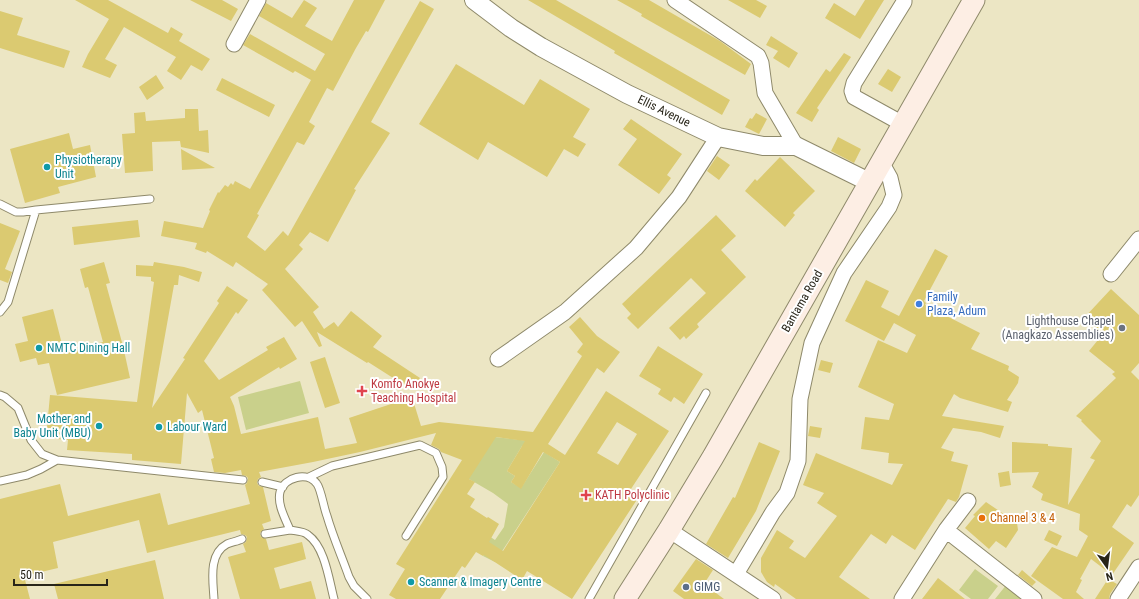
<svg xmlns="http://www.w3.org/2000/svg" width="1139" height="599" font-family="'Roboto Condensed',sans-serif">
<rect width="100%" height="100%" fill="#ece6c4"/>
<path fill="#c9d08b" d="M300,381l9,32 -63,17 -8,-33z
M452,432l77,9 6,13 -13,-8 -15,25 8,5 -4,6 10,6 23,-36 16,10 -65,100 -12,-6 7,-11 -8,-5 4,-6 9,6 9,-13 4,-23 -15,-11 -24,-14z
M975,569l23,17 -10,13h-17l-12,-9z
M1007,584l17,15h-29z"/>
<path fill="#dbca71" fill-rule="evenodd" d="M75,0h33l60,33 3,-6 12,7 -4,7 31,18 -8,12 -11,-6 -10,15 -14,-9 9,-14 -52,-30 -19,32 12,6 -7,13 -28,-11 6,-13 21,-35z
M190,0h32l16,9 -7,12z
M304,0l13,8 -12,18 27,15 22,-41h31l-17,32 -2,-1 -10,17 -23,43 -6,-3 -18,34 6,4 -11,19 -7,-3 -40,72 2,1 -12,22 18,14 18,-20 5,5 132,-235 14,8 -63,113 19,11 -36,56 2,1 -28,52 -18,-10 -11,13 4,4 -18,20 34,38 -6,5 11,17 10,-7 4,5 13,-16 31,25 -9,11 47,31 -8,12 -44,-28 -1,1 -50,-31 5,14 -3,1 -17,-26 -7,6 -33,-37 6,-6 -32,-22 -3,5 -26,-16 -1,2 -11,-4 2,-6 -36,-7 3,-15 39,7 7,-17 -1,-1 9,-18 1,1 6,-8 3,2 3,-4 2,2 2,-4 15,8 61,-109 -16,-9 -2,2 -50,-28 7,-11 65,37 10,-17 -66,-38 7,-13 26,15z
M528,0h28l174,100 -8,15 -108,-62 1,-2z
M617,0h32l71,41 31,23 -6,11 -104,-59 1,-2z
M728,0h28l11,6 -7,12z
M865,0h19l-24,39 -35,-21 9,-15 21,13z
M0,11l23,7 -6,17 53,16 -6,17 -64,-20z
M771,36l27,17 -9,15 -16,-10 5,-7 -12,-6z
M844,53l7,4 -34,51 2,2 -7,12 -16,-9 30,-44 4,3z
M456,64l68,41 16,-26 50,30 -17,28 13,7 -8,13 -14,-8 -17,28 -59,-35 -10,18 -59,-36z
M888,69l13,8 -9,15 -14,-8z
M156,75l8,13 -17,12 -8,-13z
M222,78l53,27 -6,12 -53,-27z
M185,109h13l1,22 9,-1 1,23 -28,-6 -1,-6 -28,1 1,29 -28,2 -3,-39 13,-1 -1,-20 11,-1 1,9 39,-3z
M756,113l11,6 -8,15 -14,-7 5,-9 2,1z
M631,119l51,35 -15,21 4,3 -12,16 -41,-29 19,-26 -14,-10z
M69,133l4,16 17,-4 6,32 -38,10 2,6 -35,10 -15,-54z
M838,137l23,12 -7,14 -23,-12z
M181,149l34,19 -33,2z
M717,156l13,9 -11,15 -12,-9z
M780,157l35,34 -22,22 2,2 -10,12 -40,-36 10,-12 2,2z
M716,215l20,21 -15,14 25,27 -49,47 2,3 -13,12 -2,-3 -4,4 -11,-12 37,-35 -15,-15 -53,51 -11,-11 4,-4 -9,-10z
M138,220l2,17 -66,8 -2,-18z
M0,223l20,8 -15,38 7,3 -4,11 -8,-3z
M935,249l13,7 -24,45 2,2 -1,2 55,28 -9,16 38,17 -1,4 11,7 -1,6 -11,17 5,2 -4,10 -48,-14 -6,-4 -12,22 62,10 -4,12 -19,-6 -28,-4 -12,20 13,4 -3,9 17,4 -9,32 -3,5 -8,-3 -33,51 -23,-15 -6,9 -15,-10 -32,43 31,22h-74l-21,-15 -1,3 -7,-5 -6,-10v-14l16,-28 17,11 -5,7 16,10 32,-42 -20,-13 7,-10 -21,-8 13,-32 76,32 11,-21 -15,-1 1,-10 -28,-4 4,-32 24,3 5,-16 -36,-17 20,-47 29,13 9,-18 -22,-12 -10,18 -39,-20 21,-41 23,11 -8,16 18,9z
M104,262l6,21 -4,1 17,62 7,32 -73,17 -8,-32 -11,2 -2,-7 -16,4 -5,-18 13,-3 -6,-24 31,-8 11,43 39,-10 -15,-55 -3,1 -5,-19z
M154,262l30,5 18,5 -3,10 -20,-7 -1,10h-4l-22,123 33,-49 -2,-1 36,-55 -2,-2 10,-15 21,14 -10,14 -2,-2 -32,49 15,19 49,-30 -2,-3 18,-10 13,22 -17,10 -1,-2 -49,30 4,9 7,28 77,-17 7,32 32,-6 -8,-25 63,-21 9,29 18,-4 94,10 49,-76 -5,-4 6,-8 -14,-17 11,-10 17,19 23,16 -16,21 -7,-5 -49,76 17,11 41,-64 63,40 -40,61 9,6 -66,101 -45,-28 -5,9 -38,-25 -1,1 -7,-4 -11,16 -3,-2 -22,33h-44l-7,-4 16,-26 -9,-5 66,-104 -21,-8 -2,-3 -8,-4 5,-12 -76,19 -47,10 -54,10 2,5 -3,2 -1,4 2,3 4,1 8,34 -9,3 2,5 -4,4 1,4 5,2 3,11 33,-8 4,17 -32,9 6,21 31,-8 5,18h-76l-12,-42 18,-5 -3,-8 3,-2 1,-5 -2,-2 -4,-1 -1,-4 -93,23 -8,-33 -86,22 5,26 -34,8 6,23h-30v-100l60,-15 8,32 92,-23 8,32 82,-21 -5,-19 2,-2 1,-5 -2,-2 -4,-1 -1,-5 -16,3 -11,-1 -3,-13 3,-1 -12,-48 -4,3 -11,-20 -6,71 -49,-4v-6l-65,-4 1,-10 -22,-2 4,-43 87,7 17,-120 -3,-1v-4l-15,-1v-11l17,1zM617,422l20,12 -19,31 -21,-12zM496,437l29,4 -18,30 8,5 -4,6 10,7 22,-37 17,10 -57,89 -14,-9 10,-18 -11,-7 -1,1 -17,-11 5,-8 -8,-5 8,-12 -6,-3z
M1111,289l28,26v48l-8,9 8,8v115l-8,12 -4,-3 -15,23 22,16 -22,32 -21,-16 -11,20 2,1 -6,12 8,7h-21l-32,-23 21,-29 25,10 11,-21 -9,-6 1,-16 -39,-14 2,-6 -11,-7 7,-15 -27,1v-31l36,2v2l24,2 -4,57 27,-45 -5,-2 11,-17 -20,-20 1,-1 -6,-4 40,-38 -4,-4 3,-2 -26,-21 13,-16 -18,-17z
M658,346l45,28 -19,30 -10,-7 -3,5 -13,-8 3,-5 -22,-13z
M325,357l15,46 -15,5 -15,-46z
M821,360l12,3 -3,10 -12,-3z
M810,426l12,2 -2,10 -12,-2z
M759,442l21,9 -24,60 -28,47 -22,-14 27,-47 2,1z
M1009,471l2,14 -11,2 -2,-14z
M986,502l31,21 1,7 -12,18 -10,-7 -7,8 -24,-21 10,-12 -2,-1z
M1049,530l13,6 -5,10 -13,-6z
M696,559l17,11 -9,14 20,15h-40l-11,-8z
M155,560l9,39h-106l-4,-15z
M1022,570l14,12 -4,4 -14,-11z
M938,578l27,21h-43z
M1108,579l9,5 -7,10 -1,5h-14z"/>
<g fill="none" stroke-linecap="round" stroke-linejoin="round">
<g stroke="#8e896a" stroke-width="9">
<path id="service" d="M0,204l16,8h7l13,-2 114,-11
M0,312l8,-10 28,-92
M0,395l5,2 13,11 13,32 11,14 15,6
M309,477l23,-11 88,-21 16,8 6,14 1,10 -37,59
M0,481l27,-6 14,-6 16,-9 186,20
M262,482l21,5
M265,534l25,-4
M214,599c-1,-18 -6,-45 13,-55 5,-2 11,-3 15,-5
M334,599c-5,-19 -9,-52 -26,-64 -4,-4 -13,-4 -18,-5 -5,-12 -13,-26 -10,-38 4,-15 28,-21 37,-8 4,5 7,25 10,32 6,21 15,41 22,61l5,9 13,13
M589,599l117,-206"/>
</g>
<g stroke="#8e896a" stroke-width="17">
<path id="minor" d="M675,0l83,56 3,7 4,30 31,53
M234,44l24,-44
M903,124l-49,-27 -2,-6 2,-8 50,-81v-2
M1111,274l28,-35
M498,359l67,-47 71,-64 43,-51 39,-60
M669,530l104,69
M946,530l88,69
M736,574l37,-62 14,-19 11,-32 2,-62 12,-56 32,-70 45,-66 5,-12 -4,-17 -9,-16
M902,599l44,-69 22,-29
M1118,599l21,-32"/>
</g>
<g stroke="#8e896a" stroke-width="20">
<path id="tertiary" d="M474,0l37,28 30,19 86,47 91,43 45,9h33l73,36"/>
</g>
<g stroke="#8e896a" stroke-width="23">
<path id="secondary" d="M625,599l44,-69 44,-73 261,-457"/>
</g>
<use href="#service" stroke="#fff" stroke-width="7"/>
<use href="#minor" stroke="#fff" stroke-width="15"/>
<use href="#tertiary" stroke="#fff" stroke-width="18"/>
<use href="#secondary" stroke="#fdeee4" stroke-width="21"/>
</g>
<g fill="#0f9aa8" stroke="#fff" stroke-width="1.5">
<circle cx="47" cy="167" r="4"/>
<circle cx="39" cy="348" r="4"/>
<circle cx="99" cy="426" r="4"/>
<circle cx="159" cy="427" r="4"/>
<circle cx="411" cy="582" r="4"/>
</g>
<circle fill="#3f7fe0" stroke="#fff" stroke-width="1.5" cx="919" cy="304" r="4"/>
<circle fill="#6b7280" stroke="#fff" stroke-width="1.5" cx="1122" cy="328" r="4"/>
<g fill="#e0444e" stroke="#fff" stroke-width="1.5">
<path d="M360 385h4v4h4v4h-4v4h-4v-4h-4v-4h4z"/>
<path d="M584 489h4v4h4v4h-4v4h-4v-4h-4v-4h4z"/>
</g>
<circle fill="#e8710a" stroke="#fff" stroke-width="1.5" cx="982" cy="518" r="4"/>
<circle fill="#5c6f8a" stroke="#fff" stroke-width="1.5" cx="686" cy="587" r="4"/>
<g text-anchor="middle" stroke-width="4" stroke-linejoin="round" paint-order="stroke">
<g font-size="12" fill="#282519" stroke="#fff">
<text transform="translate(664 111) rotate(26)" y="4">Ellis Avenue</text>
<text transform="translate(802 301) rotate(-60)" y="4">Bantama Road</text>
</g>
<g font-size="12" fill="#0d838f" stroke="#fff" text-anchor="start">
<text x="55" y="164">Physiotherapy<tspan x="55" dy="14">Unit</tspan></text>
<text x="47" y="352">NMTC Dining Hall</text>
<text x="91" y="423" text-anchor="end">Mother and<tspan x="91" dy="14">Baby Unit (MBU)</tspan></text>
<text x="167" y="431">Labour Ward</text>
<text x="419" y="586">Scanner &amp; Imagery Centre</text>
</g>
<g font-size="12" fill="#366cbe" stroke="#fff" text-anchor="start">
<text x="927" y="301">Family<tspan x="927" dy="14">Plaza, Adum</tspan></text>
</g>
<g font-size="12" fill="#5b616d" stroke="#fff" text-anchor="end">
<text x="1114" y="325">Lighthouse Chapel<tspan x="1114" dy="14">(Anagkazo Assemblies)</tspan></text>
</g>
<g font-size="12" fill="#be3a42" stroke="#fff" text-anchor="start">
<text x="371" y="388">Komfo Anokye<tspan x="371" dy="14">Teaching Hospital</tspan></text>
<text x="595" y="499">KATH Polyclinic</text>
</g>
<g font-size="12" fill="#c56008" stroke="#fff" text-anchor="start">
<text x="990" y="522">Channel 3 &amp; 4</text>
</g>
<g font-size="12" fill="#4e5e75" stroke="#fff" text-anchor="start">
<text x="694" y="591">GIMG</text>
</g>
</g>
<g transform="translate(1107 567) rotate(166)" stroke="#ffffff" stroke-width="3" paint-order="stroke">
<path d="M0-3L7 15L0 10L-7 15Z" fill="#282519"/>
<text y="-6" font-size="11" font-weight="bold" text-anchor="middle" fill="#282519">N</text>
</g>
<path d="M14 579v6h93v-6" fill="none" stroke="#282519" stroke-width="2"/>
<text x="20" y="579" font-size="12" fill="#282519" stroke="#ffffff" stroke-width="3" paint-order="stroke">50 m</text>
</svg>
